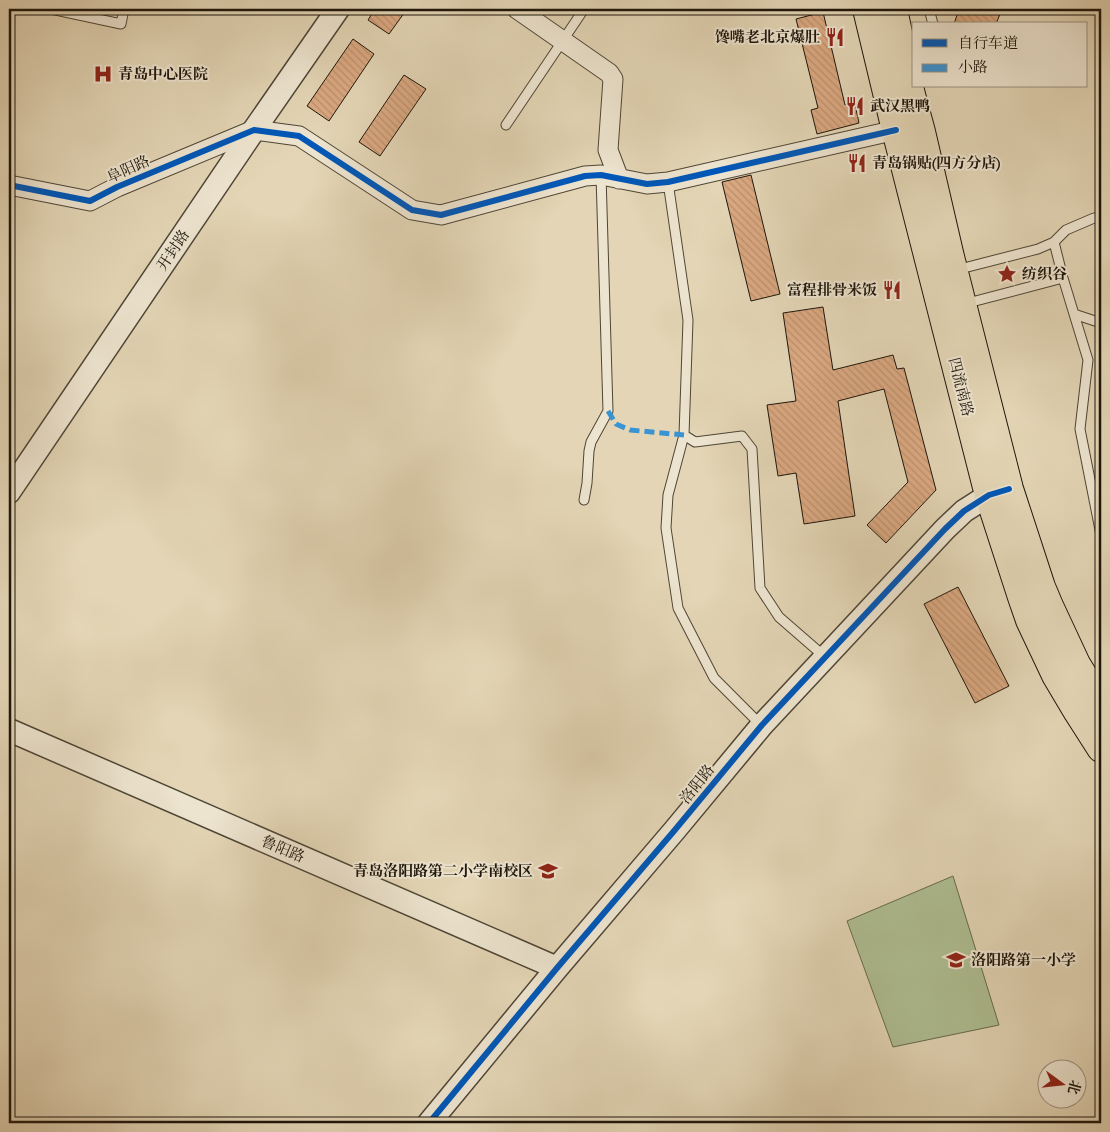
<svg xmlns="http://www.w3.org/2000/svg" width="1110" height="1132" font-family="'IM FELL French Canon','Noto Serif SC',serif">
<defs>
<pattern id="building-back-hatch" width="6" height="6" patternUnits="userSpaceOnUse" patternTransform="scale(1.25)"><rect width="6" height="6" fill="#daa881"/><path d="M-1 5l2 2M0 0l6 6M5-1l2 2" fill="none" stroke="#bb906e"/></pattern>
</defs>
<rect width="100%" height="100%" fill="#e3d5b5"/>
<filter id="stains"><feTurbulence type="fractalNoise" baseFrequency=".004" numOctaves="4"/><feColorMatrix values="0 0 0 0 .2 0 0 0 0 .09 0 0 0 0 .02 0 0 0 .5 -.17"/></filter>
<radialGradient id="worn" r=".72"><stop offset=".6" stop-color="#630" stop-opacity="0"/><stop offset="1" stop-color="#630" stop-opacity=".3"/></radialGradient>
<path fill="#aebe92" stroke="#666a4f" d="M953,876l46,149 -106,22 -46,-126z"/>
<path fill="url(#building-back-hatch)" stroke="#1d160c" d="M375,9h32l-18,25 -21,-14z
M959,9h43l-6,15h-42z
M823,12l22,93 9,-5 5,23 -42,11 -6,-24 7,-2 -22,-89z
M353,39l21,15 -45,67 -22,-15z
M404,75l22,14 -46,67 -21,-14z
M751,175l29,119 -29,7 -29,-119z
M823,307l10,63 60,-15 4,14 7,-1 32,122 -50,53 -19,-18 41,-43 -24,-93 -46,12 17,115 -51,8 -8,-51 -18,3 -11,-71 29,-4 -13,-88z
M958,587l51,99 -34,17 -51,-99z"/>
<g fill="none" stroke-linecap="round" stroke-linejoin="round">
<g stroke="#4e4636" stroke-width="11">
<path id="service" d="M51,9l70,15 3,-15
M929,9l4,15
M9,65v5
M506,125l78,-116
M668,182l20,138 -4,115 -16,60 -2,33 12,80 36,70 47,47
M1101,218h-7l-28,12 -12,12 9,36 25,82 -8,69 21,106
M956,270l82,-21 16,-7
M964,304l99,-26
M1074,314l27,9
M684,435l11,7 47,-6 10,13 8,139 19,29 46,40
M584,500l3,-17 2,-32 2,-9 17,-31 -7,-236"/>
</g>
<g stroke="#4e4636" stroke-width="21">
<path id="minor" d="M517,9l92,64 4,6 -5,71 11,29
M9,185l81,16 27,-14 137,-57 45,6 113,74 29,5 144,-39 16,-1 46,9 21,-2 228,-52"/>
</g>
<g stroke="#4e4636" stroke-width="25">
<path id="tertiary" d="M9,492l245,-362 84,-121
M9,730l548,238
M429,1123l128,-155 117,-137 88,-106 183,-196 19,-18 25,-16 14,-5"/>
</g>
<g stroke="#1d160c" stroke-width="30">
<path id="primary" d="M867,9l29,121 93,365 33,102 8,23 26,55 22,37 23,36
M893,9l18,86 10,37 28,121 60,236 32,98 8,19 27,58 25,41"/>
</g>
<use href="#service" stroke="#ede4cf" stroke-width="9"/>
<use href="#minor" stroke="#ede4cf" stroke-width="19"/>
<use href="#tertiary" stroke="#ede4cf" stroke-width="22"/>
<use href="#primary" stroke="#e3d5b5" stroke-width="28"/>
<path stroke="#3a93d2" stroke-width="5" stroke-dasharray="10 5" stroke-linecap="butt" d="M608,411l8,13 14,6 54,5"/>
<g stroke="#ede4cf" stroke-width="9">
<path id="cycleway" d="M9,185l81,16 27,-14 137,-57 45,6 113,74 29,5 144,-39 16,-1 46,9 21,-2 228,-52
M429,1123l128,-155 117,-137 88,-106 183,-196 19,-18 25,-16 20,-6"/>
</g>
<use href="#cycleway" stroke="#0057b8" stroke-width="6"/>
</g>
<defs>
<g id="restaurant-bare" transform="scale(1.5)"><path d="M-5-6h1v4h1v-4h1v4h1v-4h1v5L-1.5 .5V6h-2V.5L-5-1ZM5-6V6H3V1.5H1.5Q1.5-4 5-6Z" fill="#8f2418" stroke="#ede4cf" stroke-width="2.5" paint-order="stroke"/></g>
<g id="hospital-bare" transform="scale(1.5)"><path d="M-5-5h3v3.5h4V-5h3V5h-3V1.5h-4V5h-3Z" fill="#8f2418" stroke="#ede4cf" stroke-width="2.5" paint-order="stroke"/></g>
<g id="sight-bare" transform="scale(1.5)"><path d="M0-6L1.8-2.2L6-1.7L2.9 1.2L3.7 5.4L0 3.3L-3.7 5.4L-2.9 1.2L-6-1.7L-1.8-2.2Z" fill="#8f2418" stroke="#ede4cf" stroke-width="2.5" paint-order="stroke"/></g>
<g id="school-bare" transform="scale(1.5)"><path d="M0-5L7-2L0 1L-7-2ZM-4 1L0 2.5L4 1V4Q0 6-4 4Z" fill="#8f2418" stroke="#ede4cf" stroke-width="2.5" paint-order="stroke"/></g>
</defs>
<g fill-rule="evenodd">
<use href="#restaurant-bare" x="835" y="37"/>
<use href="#hospital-bare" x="103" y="74"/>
<use href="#restaurant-bare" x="855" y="106"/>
<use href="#restaurant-bare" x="857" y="163"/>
<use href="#sight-bare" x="1007" y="274"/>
<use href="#restaurant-bare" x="892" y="290"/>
<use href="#school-bare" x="548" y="871"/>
<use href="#school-bare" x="956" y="960"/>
</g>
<g text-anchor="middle" stroke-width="4" stroke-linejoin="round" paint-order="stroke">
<g font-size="15" font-weight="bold" fill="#1d160c" stroke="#ede4cf" text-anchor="start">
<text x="820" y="42" text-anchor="end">馋嘴老北京爆肚</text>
<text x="118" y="79">青岛中心医院</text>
<text x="870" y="111">武汉黑鸭</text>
<text x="872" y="168">青岛锅贴(四方分店)</text>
<text x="1022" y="279">纺织谷</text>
<text x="877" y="295" text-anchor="end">富程排骨米饭</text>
<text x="533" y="876" text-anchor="end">青岛洛阳路第二小学南校区</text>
<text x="971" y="965">洛阳路第一小学</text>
</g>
<g font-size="15" fill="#1d160c" stroke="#ede4cf">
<text transform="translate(128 169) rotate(-24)" y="5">阜阳路</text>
<text transform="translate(173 250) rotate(-56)" y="5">开封路</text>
<text transform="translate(961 387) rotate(76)" y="5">四流南路</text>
<text transform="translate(697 784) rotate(-51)" y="5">洛阳路</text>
<text transform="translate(283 849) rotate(23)" y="5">鲁阳路</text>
</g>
</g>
<rect width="1110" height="1132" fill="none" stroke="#e3d5b5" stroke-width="30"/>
<rect x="10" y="10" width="1090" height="1112" fill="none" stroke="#1d160c" stroke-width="2.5"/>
<rect x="15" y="15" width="1080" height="1102" fill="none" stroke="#1d160c"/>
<rect x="912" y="22" width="175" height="65" fill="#ede4cf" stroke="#9a9281"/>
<rect x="922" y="39" width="25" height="8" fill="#0057b8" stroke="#9a9281"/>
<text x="958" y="48" font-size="15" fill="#1d160c">自行车道</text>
<rect x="922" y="64" width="25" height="8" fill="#3a93d2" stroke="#9a9281"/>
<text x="958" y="72" font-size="15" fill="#1d160c">小路</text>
<g transform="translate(1062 1084) rotate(105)"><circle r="24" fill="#ede4cf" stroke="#9a9281"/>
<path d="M0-4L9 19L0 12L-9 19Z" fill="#8f2418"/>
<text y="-8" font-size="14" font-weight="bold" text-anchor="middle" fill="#1d160c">北</text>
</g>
<rect width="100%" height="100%" filter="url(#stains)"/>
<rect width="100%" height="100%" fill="url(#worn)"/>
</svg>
